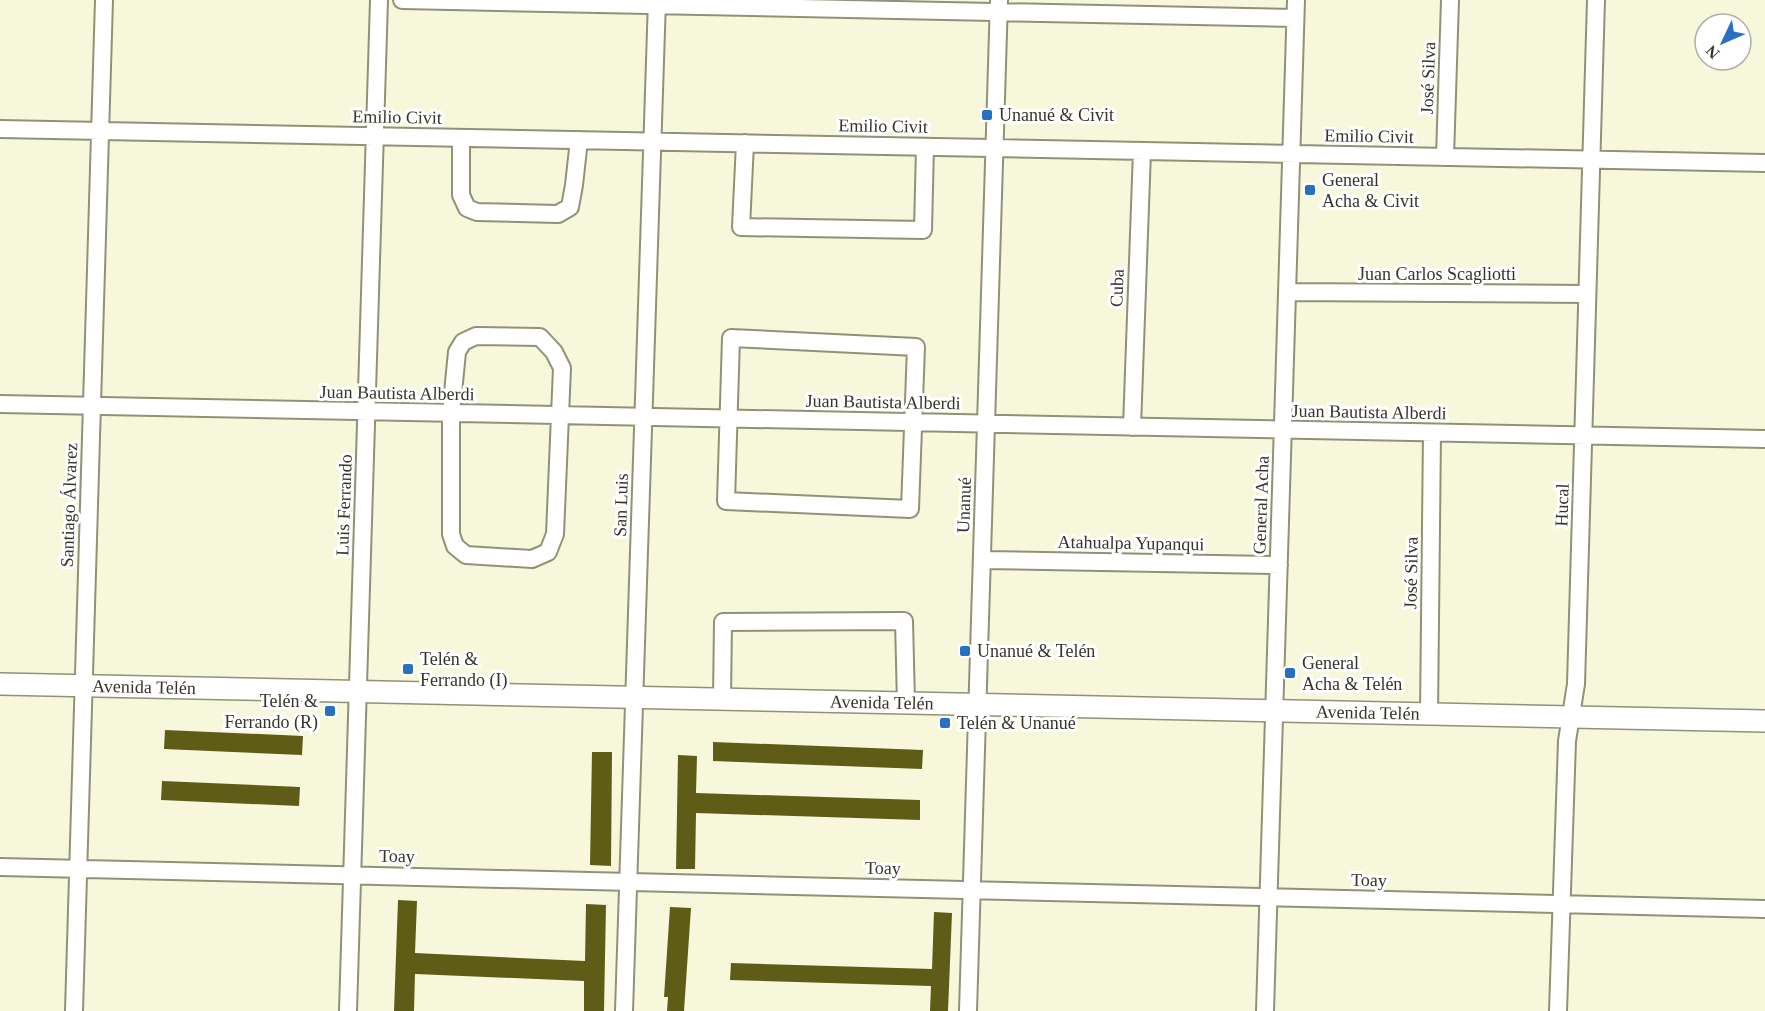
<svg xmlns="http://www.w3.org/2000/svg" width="1765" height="1011" font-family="Georgia,serif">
<rect width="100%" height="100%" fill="#f7f8db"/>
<path fill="#5e5c17" d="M165,730l138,6 -1,19 -138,-6z
M713,742l210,8 -1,19 -209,-8z
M592,752h20l-1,114 -21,-1z
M678,755l19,1 -1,37 224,7v20l-224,-7 -1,56h-19z
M162,781l138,6 -1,19 -138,-6z
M398,900l19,1 -2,52 170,8 1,-57 20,1 -2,106h-20v-30l-169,-7 -1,37h-20z
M670,907l21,1 -7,103h-17l1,-14h-4z
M934,912l18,1 -4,98h-18l1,-25 -201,-6 1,-17 201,6z"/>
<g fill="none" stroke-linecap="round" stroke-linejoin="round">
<g stroke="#919177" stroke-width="20">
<path id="minor" d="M402,0l893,18
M0,129l1765,34
M461,138v57l6,13 10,4 81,2 12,-7 4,-22 5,-45
M745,143l-4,84 182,3 2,-83
M1445,157l5,-157
M1287,292l300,2
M476,336l64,1 14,15 8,16 -7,166 -7,18 -16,7 -66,-4 -11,-9 -4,-12v-121l6,-61 6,-10z
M731,338l185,9 -6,162 -184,-8z
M0,404l1765,35
M1132,427l10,-276
M982,560l297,5
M722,699l1,-77 181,-1 2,82
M1429,714l3,-281
M0,867l1765,42
M74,1011l30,-1011
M348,1011l31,-1011
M624,1011l33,-1011
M968,1011l31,-1011
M1265,1011l31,-1011
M1558,1011l9,-270 9,-57 20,-684"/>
</g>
<g stroke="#919177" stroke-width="24">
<g id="major">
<path id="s1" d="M0,684l1765,37"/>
</g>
</g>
<use href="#minor" stroke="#fff" stroke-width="16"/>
<use href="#major" stroke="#fff" stroke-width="21"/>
</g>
<g fill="#2871c1" stroke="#fff" stroke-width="2">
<rect x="981" y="109" width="12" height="12" rx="3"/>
<rect x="1304" y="184" width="12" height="12" rx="3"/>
<rect x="959" y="645" width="12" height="12" rx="3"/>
<rect x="402" y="663" width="12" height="12" rx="3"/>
<rect x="1284" y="667" width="12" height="12" rx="3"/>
<rect x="324" y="705" width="12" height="12" rx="3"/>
<rect x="939" y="717" width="12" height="12" rx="3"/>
</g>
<g text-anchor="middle" stroke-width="6" stroke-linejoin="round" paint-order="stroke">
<g font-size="18" fill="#35352a" stroke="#fff">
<text transform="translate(1428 78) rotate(-88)" y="6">José Silva</text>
<text transform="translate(397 117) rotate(1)" y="6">Emilio Civit</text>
<text transform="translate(883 126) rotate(1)" y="6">Emilio Civit</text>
<text transform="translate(1369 136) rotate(1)" y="6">Emilio Civit</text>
<text x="1437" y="280">Juan Carlos Scagliotti</text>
<text transform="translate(1117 288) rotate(-88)" y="6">Cuba</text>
<text transform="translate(397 393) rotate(1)" y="6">Juan Bautista Alberdi</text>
<text transform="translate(883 402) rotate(1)" y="6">Juan Bautista Alberdi</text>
<text transform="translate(1369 412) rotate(1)" y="6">Juan Bautista Alberdi</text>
<text transform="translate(69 505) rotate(-88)" y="6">Santiago Álvarez</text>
<text transform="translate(344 505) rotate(-88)" y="6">Luis Ferrando</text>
<text transform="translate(621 505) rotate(-88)" y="6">San Luis</text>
<text transform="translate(964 505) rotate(-88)" y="6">Unanué</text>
<text transform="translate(1261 505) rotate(-88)" y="6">General Acha</text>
<text transform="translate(1562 505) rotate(-88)" y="6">Hucal</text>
<text transform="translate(1131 543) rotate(1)" y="6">Atahualpa Yupanqui</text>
<text transform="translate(1411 573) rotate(-89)" y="6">José Silva</text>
<text dy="6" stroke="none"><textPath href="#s1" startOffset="144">Avenida Telén</textPath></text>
<text dy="6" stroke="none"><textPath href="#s1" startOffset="882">Avenida Telén</textPath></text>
<text dy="6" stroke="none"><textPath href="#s1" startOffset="1368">Avenida Telén</textPath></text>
<text transform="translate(397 856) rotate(1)" y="6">Toay</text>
<text transform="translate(883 868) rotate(1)" y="6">Toay</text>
<text transform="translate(1369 880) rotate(1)" y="6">Toay</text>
</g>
<g font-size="18" fill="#35352a" stroke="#fff" text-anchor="start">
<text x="999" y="121">Unanué &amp; Civit</text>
<text x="1322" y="186">General<tspan x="1322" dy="21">Acha &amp; Civit</tspan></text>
<text x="977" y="657">Unanué &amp; Telén</text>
<text x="420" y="665">Telén &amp;<tspan x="420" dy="21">Ferrando (I)</tspan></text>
<text x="1302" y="669">General<tspan x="1302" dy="21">Acha &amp; Telén</tspan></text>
<text x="318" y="707" text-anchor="end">Telén &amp;<tspan x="318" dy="21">Ferrando (R)</tspan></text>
<text x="957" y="729">Telén &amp; Unanué</text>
</g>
</g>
<g transform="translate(1723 42) rotate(226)"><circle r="28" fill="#ffffff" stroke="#aeaeaa" stroke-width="1.5"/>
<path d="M0-4.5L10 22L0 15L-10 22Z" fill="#2871c1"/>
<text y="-9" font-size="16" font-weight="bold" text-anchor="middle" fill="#35352a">N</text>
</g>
</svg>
